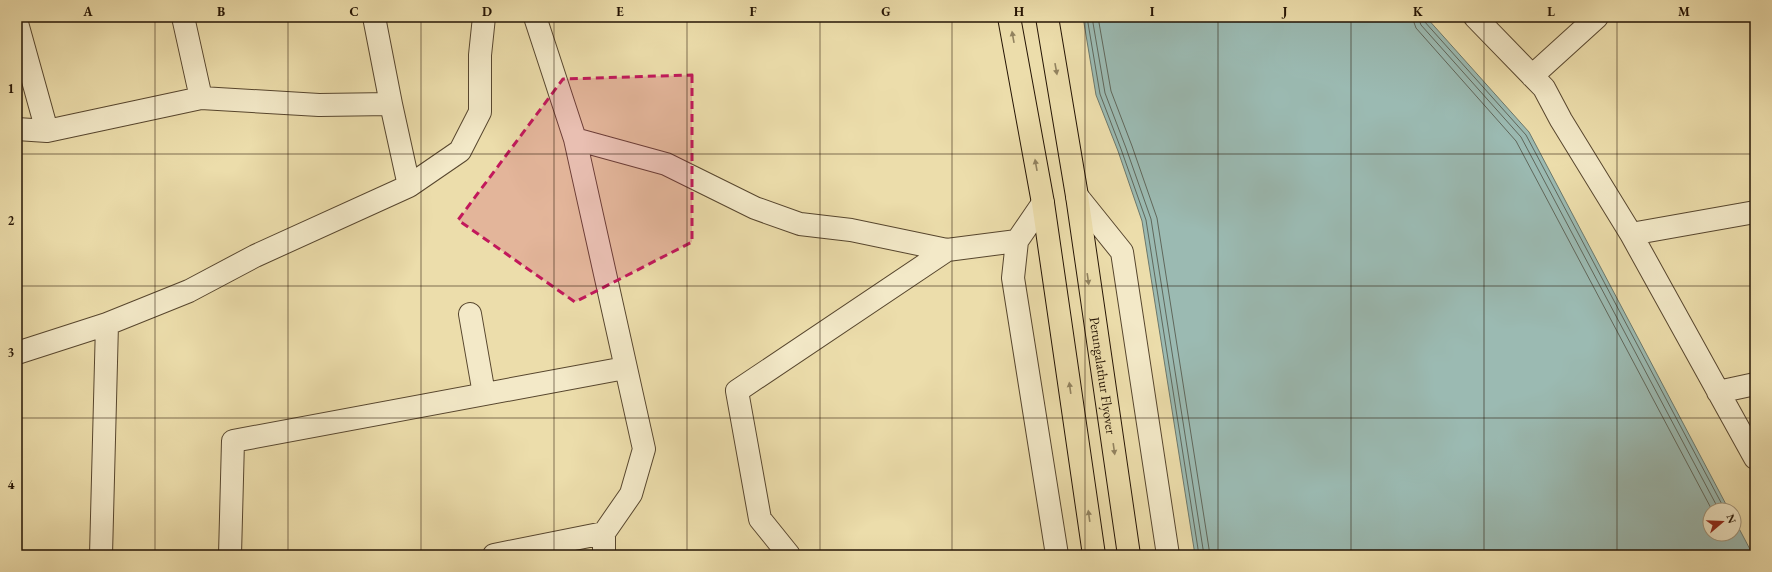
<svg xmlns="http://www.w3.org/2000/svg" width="1772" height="572" font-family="'EB Garamond',serif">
<rect width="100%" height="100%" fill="#ecddab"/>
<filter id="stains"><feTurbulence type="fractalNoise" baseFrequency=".005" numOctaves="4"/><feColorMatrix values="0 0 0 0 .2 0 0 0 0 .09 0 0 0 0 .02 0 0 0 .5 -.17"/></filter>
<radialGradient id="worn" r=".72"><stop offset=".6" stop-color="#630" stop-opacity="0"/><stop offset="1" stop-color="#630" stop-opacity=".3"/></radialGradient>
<path fill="#9bbab2" stroke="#6c786c" d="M1083,17h343l103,115 200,378h-19v24h24v-15l19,36h-558l-53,-334 -24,-70 -22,-56z"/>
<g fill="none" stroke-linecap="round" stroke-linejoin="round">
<path stroke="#60675b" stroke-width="1" d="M1087,17l13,77 21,55 25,71 53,335
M1092,17l13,76 21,55 25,71 53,336
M1098,17l13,74 21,55 25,72 53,337
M1412,17l4,11 100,113 196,369
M1418,17l3,8 100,112 198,373
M1423,17l1,4 102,114 199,375"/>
<g stroke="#57462e" stroke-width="24">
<path id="minor" d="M183,17l18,81
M374,17l17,87
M535,17l40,122 69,310 -13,45 -27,39
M1475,17l69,71 17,32 70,114 124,224
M17,23l30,108 -30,-2
M1532,76l65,-59
M47,131l154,-33 118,7 72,-1 18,82 51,-35 20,-39v-57l4,-38
M575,139l91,25 89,44 45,16 51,6 96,20 70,-9
M1077,196l45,56 46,303
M1043,203l-26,38 -4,37 44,277
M1631,234l124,-22
M470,314l14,80
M17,353l90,-29 82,-33 66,-35 154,-70
M1718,392l37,-8
M101,555l6,-231
M230,555l3,-114 392,-73
M494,555l110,-22v22
M789,555l-29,-36 -23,-128 210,-141"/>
</g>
<g stroke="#251404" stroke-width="24">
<g id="major">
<path d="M1009,17l34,186 51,352"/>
<path id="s1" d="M1047,17l30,179 52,359"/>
</g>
</g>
<use href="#minor" stroke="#f3e9c8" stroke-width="22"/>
<use href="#major" stroke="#ecddab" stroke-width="22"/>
</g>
<defs><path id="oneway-solid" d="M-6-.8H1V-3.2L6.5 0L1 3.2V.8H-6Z"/></defs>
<g fill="#928360">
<use href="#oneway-solid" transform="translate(1013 37) rotate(-100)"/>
<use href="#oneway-solid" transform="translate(1056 69) rotate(80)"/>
<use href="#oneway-solid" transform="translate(1036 165) rotate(-100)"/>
<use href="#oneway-solid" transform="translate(1088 279) rotate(82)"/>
<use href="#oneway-solid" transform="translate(1070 388) rotate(-98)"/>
<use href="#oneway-solid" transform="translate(1114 449) rotate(82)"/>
<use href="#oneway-solid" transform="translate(1089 516) rotate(-98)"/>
</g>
<path fill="#c2185b" fill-opacity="0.2" stroke="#c2185b" stroke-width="3" stroke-dasharray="8 5" stroke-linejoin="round" d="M692,75v167l-117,60 -117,-82 105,-141z"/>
<path fill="none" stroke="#251404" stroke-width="1" stroke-opacity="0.55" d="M155,17v538M288,17v538M421,17v538M554,17v538M687,17v538M820,17v538M952,17v538M1085,17v538M1218,17v538M1351,17v538M1484,17v538M1617,17v538M17,154h1738M17,286h1738M17,418h1738"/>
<g text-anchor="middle" stroke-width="3" stroke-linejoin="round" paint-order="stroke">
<g font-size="14" fill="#251404" stroke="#f3e9c8">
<text dy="5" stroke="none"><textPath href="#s1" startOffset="363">Perungalathur Flyover</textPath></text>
</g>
</g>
<rect width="1772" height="572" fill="none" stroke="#ecddab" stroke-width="44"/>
<g transform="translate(1722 522) rotate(71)"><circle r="19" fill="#f3e9c8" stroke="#a1947a"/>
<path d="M0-3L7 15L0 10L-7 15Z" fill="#8f2418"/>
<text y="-6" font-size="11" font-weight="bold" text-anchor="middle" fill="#251404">N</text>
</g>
<rect x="22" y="22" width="1728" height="528" fill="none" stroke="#251404" stroke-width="1.5"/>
<g font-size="13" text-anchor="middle" font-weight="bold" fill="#251404">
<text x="88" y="16">A</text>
<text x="221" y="16">B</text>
<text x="354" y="16">C</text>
<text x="487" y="16">D</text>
<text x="620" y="16">E</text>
<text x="753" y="16">F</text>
<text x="886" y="16">G</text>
<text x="1019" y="16">H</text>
<text x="1152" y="16">I</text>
<text x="1285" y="16">J</text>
<text x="1418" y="16">K</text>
<text x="1551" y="16">L</text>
<text x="1684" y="16">M</text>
<text x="11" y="93">1</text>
<text x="11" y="225">2</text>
<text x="11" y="357">3</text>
<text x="11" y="489">4</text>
</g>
<rect width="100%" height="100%" filter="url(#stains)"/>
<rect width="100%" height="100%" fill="url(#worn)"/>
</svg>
